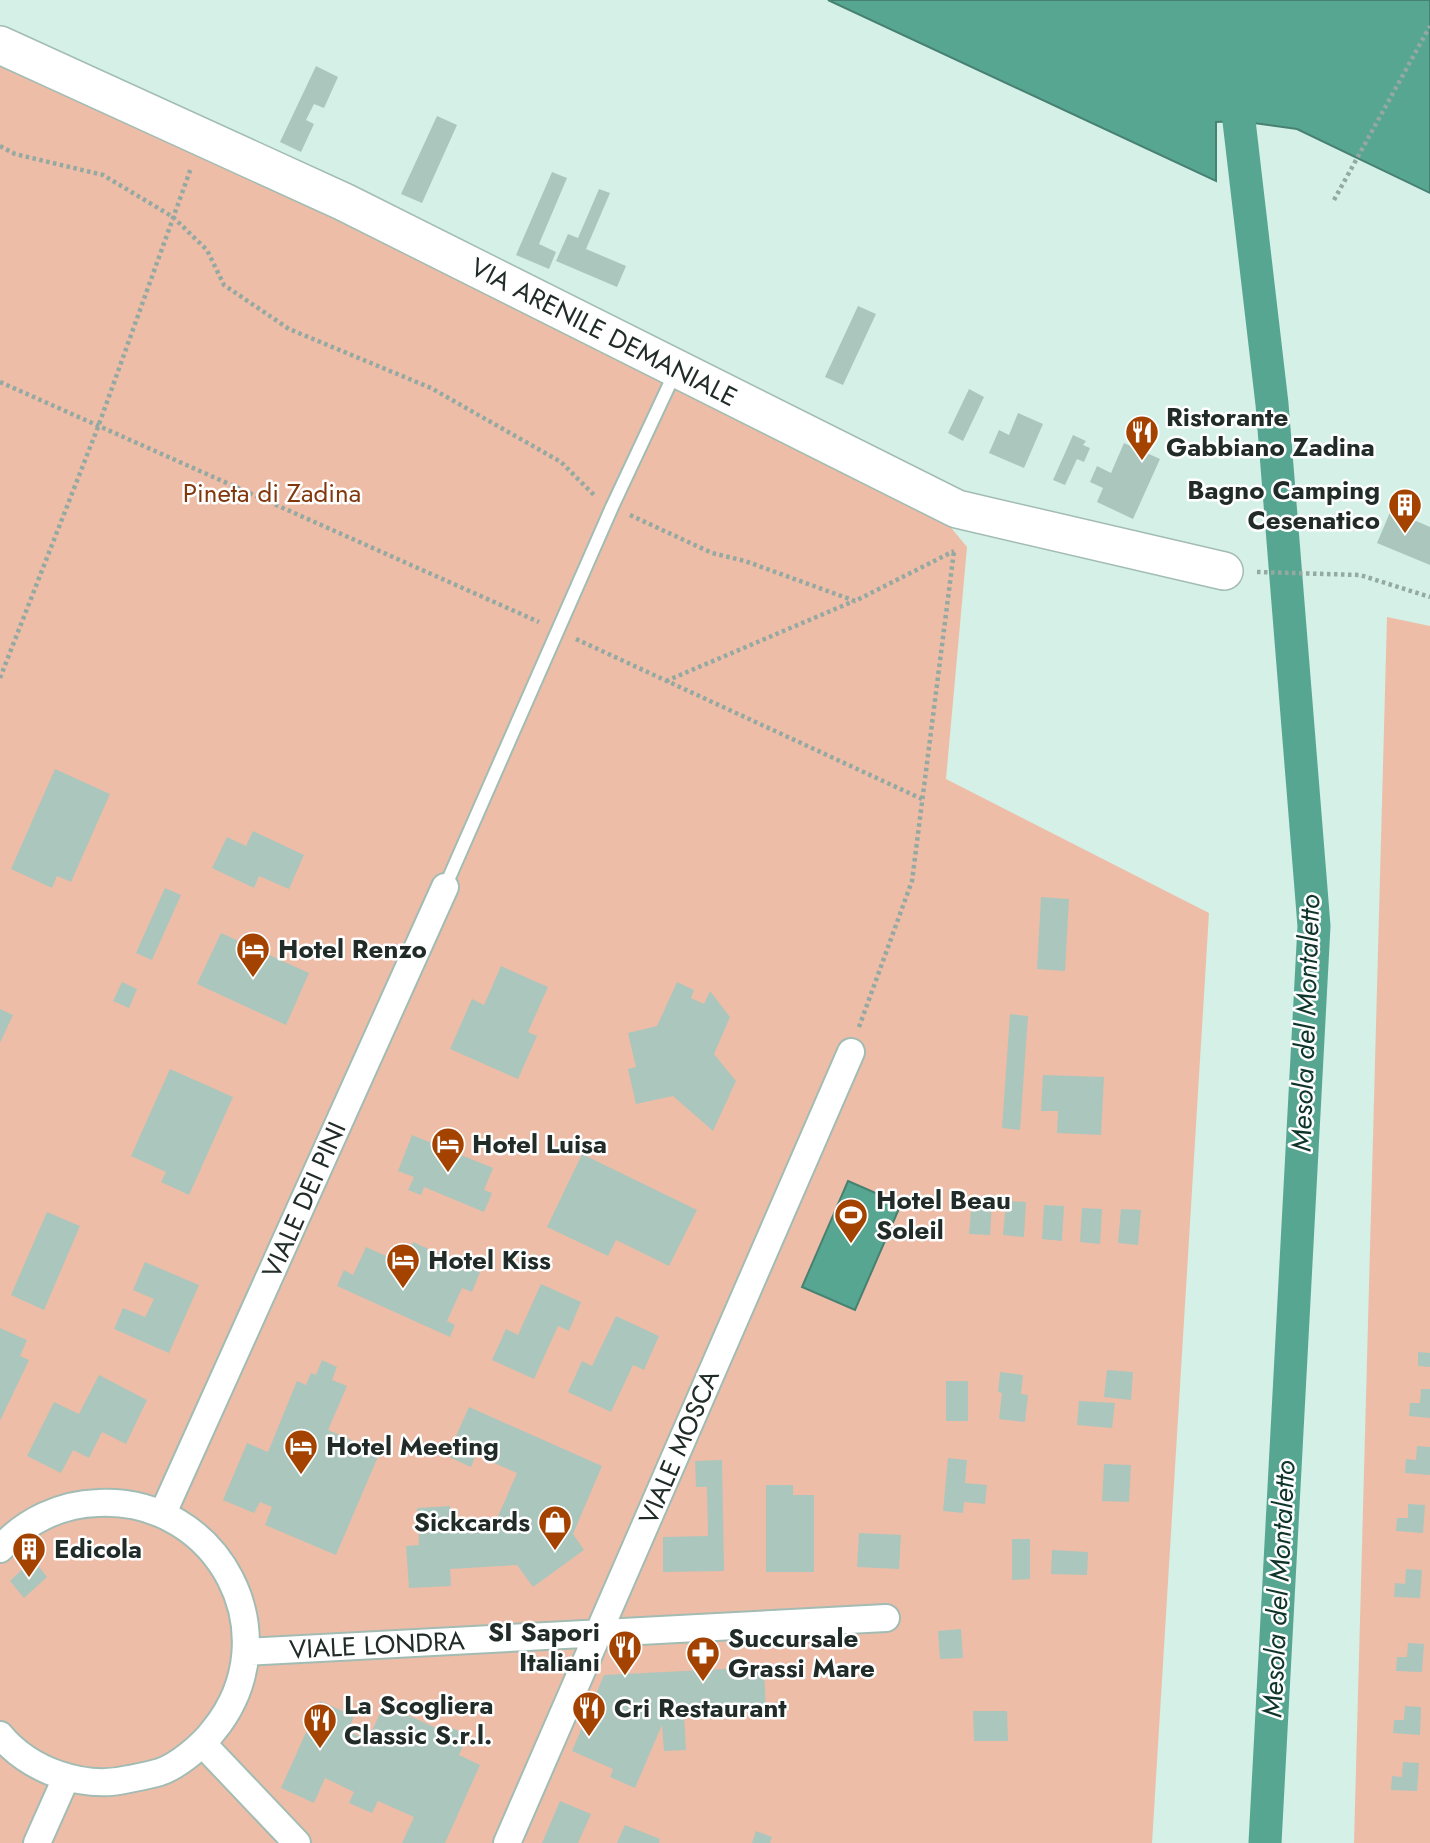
<svg xmlns="http://www.w3.org/2000/svg" width="1430" height="1843" font-family="Jost,sans-serif">
<rect width="100%" height="100%" fill="#d4f0e7"/>
<path fill="#eebda7" d="M0,55l943,463 24,29 -21,232 263,134 -57,930h-1152z
M1387,617l43,9v1217h-76z"/>
<path fill="#57a691" stroke="#478172" stroke-width="2" d="M828,0h602v193l-133,-64 -58,-8 -23,1v59z
M848,1181l53,23 -46,106 -53,-23z"/>
<g fill="none" stroke-linecap="round" stroke-linejoin="round">
<path stroke="#57a691" stroke-width="33" d="M1239,121l33,283 42,522 -49,917"/>
</g>
<path fill="#abc6bd" d="M316,66l22,11 -14,31 -10,-4 -8,16 8,4 -13,28 -21,-10z
M437,116l20,9 -35,78 -21,-9z
M552,172l15,6 -28,66 17,8 -7,17 -33,-14z
M599,189l11,4 -24,56 40,17 -9,21 -61,-26 12,-27 10,4z
M858,306l18,8 -33,71 -18,-8z
M969,389l15,8 -21,44 -15,-8z
M1018,413l25,11 -19,44 -35,-15 10,-23 10,5z
M1073,435l13,6 -3,4 7,3 -6,14 -7,-3 -12,26 -12,-5z
M1124,443l36,16 -27,60 -36,-17 6,-14 -13,-6 7,-16 14,7z
M1391,510l39,17v38l-53,-22z
M55,769l55,25 -39,88 -14,-6 -5,12 -41,-19z
M253,831l51,24 -15,34 -30,-13 -5,12 -42,-20 15,-31 19,9z
M165,888l16,7 -29,65 -16,-7z
M1041,897l28,2 -4,72 -28,-2z
M221,933l88,40 -23,52 -89,-41z
M501,966l47,21 -20,45 9,4 -19,43 -68,-30 22,-50 12,6z
M122,982l15,7 -8,19 -16,-7z
M677,982l17,8 -3,8 13,6 6,-13 20,26 -16,37 22,27 -23,50 -40,-35 -37,8 -8,-35 8,-2 -8,-34 29,-7z
M0,1009l13,6 -13,28z
M1010,1014l18,2 -8,114 -18,-2z
M170,1069l63,28 -44,98 -28,-13 5,-10 -35,-16z
M1043,1075l61,2 -3,58 -44,-2 1,-22h-17z
M412,1135l81,33 -9,22 8,3 -8,19 -60,-25 -3,8 -13,-5 6,-13 -16,-6z
M582,1154l115,56 -28,56 -53,-26 -8,16 -61,-29z
M972,1199l20,2 -2,34 -21,-1z
M1006,1201l20,1 -2,35 -21,-2z
M1044,1205l20,1 -2,35 -20,-2z
M1082,1208l20,1 -2,35 -20,-2z
M1121,1209l20,1 -3,35 -20,-2z
M47,1212l33,14 -36,84 -33,-15z
M413,1242l67,30 -8,20 -10,-4 -15,33 8,4 -5,12 -113,-51 7,-16 9,5 13,-28 38,17z
M145,1262l54,23 -30,68 -55,-24 9,-21 22,9 9,-18 -21,-9z
M541,1284l40,18 -12,29 -11,-5 -24,53 -42,-19 14,-31 12,6z
M616,1316l43,20 -15,34 -11,-5 -22,47 -43,-20 14,-31 10,5z
M0,1328l27,12 -7,16 9,4 -29,61z
M1418,1352l12,1v14l-12,-1z
M322,1360l15,7 -5,13 15,6 -19,44 52,22 -44,103 -71,-30 7,-18 -12,-5 -6,11 -31,-13 24,-57 21,9 29,-71 9,4 5,-12 5,2z
M1107,1370l26,2 -2,28 -27,-3z
M1000,1372l23,3 -2,19 7,1 -3,27 -26,-3 3,-26 -4,-1z
M99,1375l48,25 -21,44 -24,-12 -13,26 -16,-8 -12,23 -34,-17 27,-54 25,12z
M946,1381h22v40h-22z
M1421,1389h9v29l-21,-2 1,-13h10z
M1079,1401l36,2 -3,25 -35,-3z
M469,1407l133,59 -29,68 11,16 -51,37 -16,-22 -67,4 1,17 -42,2 -3,-42 13,-1 -2,-37 33,-2 1,18 45,-3 21,-48 -41,-18 -5,12 -24,-11z
M1417,1446l13,1v28l-25,-2 1,-14 10,1z
M948,1458l19,2 -2,23 22,2 -2,19 -21,-2 -1,11 -20,-2z
M722,1460l2,111 -61,1v-35l45,-1 -1,-49h-11l-1,-26z
M1104,1464l27,1 -2,37 -27,-1z
M766,1485h27v10h21v77h-48z
M1408,1504l17,1 -2,28 -27,-2 1,-13h11z
M859,1533l42,2 -2,34 -42,-2z
M1012,1539h18v40l-18,1z
M1052,1550l36,2 -1,23 -36,-1z
M33,1559l14,18 -23,21 -14,-17z
M1406,1569l16,1 -2,28 -26,-1 1,-14 10,1z
M961,1629l2,29 -23,1 -2,-28z
M1408,1643l16,1 -2,28 -26,-1 1,-14h10z
M764,1667l2,45 -82,4 2,34 -22,1 -2,-26 -27,63 -25,-11 3,-8 -41,-18 32,-76z
M320,1701l34,15 -6,15 20,9 16,-36 63,29 3,-6 18,8 -9,20 21,10 -35,78h-43l12,-26 -36,-16 -6,12 -23,-10 5,-11 -29,-14 -11,25 -33,-15z
M1405,1706l16,1 -1,28 -27,-2 1,-13h10z
M973,1711h34l1,30h-34z
M1403,1762l16,1 -2,28 -26,-1 1,-14 10,1z
M560,1801l31,13 -13,29h-36z
M625,1825l35,14 -1,4h-42z
M756,1831l16,6 -2,6h-18z"/>
<g fill="none" stroke-linecap="round" stroke-linejoin="round">
<g stroke="#a2bcb4" stroke-width="16">
<path id="lane" d="M445,887l167,-380 60,-128"/>
</g>
<g stroke="#a2bcb4" stroke-width="30">
<path id="street" d="M163,1513l282,-626
M0,1549c25,-28 61,-45 98,-46 121,-6 193,132 116,227 -11,15 -36,36 -54,42 -10,3 -21,5 -31,7 -45,11 -99,-8 -129,-44
M246,1652l640,-34
M203,1744l94,99
M37,1843l29,-65
M507,1843l344,-791"/>
</g>
<g stroke="#a2bcb4" stroke-width="40">
<path id="secondary" d="M0,45l344,157 613,307 267,62"/>
</g>
<path stroke="#93a9a2" stroke-width="4.5" stroke-dasharray="3.5 3.5" stroke-linecap="butt" d="M0,146l15,8 88,21 70,42 34,33 17,35 65,44 142,59 130,74 34,34
M1334,200l96,-174
M0,382l539,240
M630,515l82,38 33,8 110,40 99,-50
M1257,572l103,3 70,22
M576,639l346,160
M0,678l98,-251 93,-259
M666,681l188,-80
M859,1027l53,-146 42,-330"/>
<use href="#lane" stroke="#fff" stroke-width="12"/>
<use href="#street" stroke="#fff" stroke-width="26"/>
<use href="#secondary" stroke="#fff" stroke-width="37"/>
</g>
<defs>
<g id="restaurant-pin" transform="scale(1.75)"><path d="M0 17L-7.5 6A9.5 9.5 0 1 1 7.5 6Z" fill="#a44200" stroke="#fff"/><path d="M-5-6h1v4h1v-4h1v4h1v-4h1v5L-1.5 .5V6h-2V.5L-5-1ZM5-6V6H3V1.5H1.5Q1.5-4 5-6Z" fill="#fff"/></g>
<g id="building-pin" transform="scale(1.75)"><path d="M0 17L-7.5 6A9.5 9.5 0 1 1 7.5 6Z" fill="#a44200" stroke="#fff"/><path d="M-4-6H4V6H1V3H-1V6H-4ZM-2.5-4.3h1.7v1.8h-1.7ZM.8-4.3h1.7v1.8H.8ZM-2.5-1h1.7V.8h-1.7ZM.8-1h1.7V.8H.8Z" fill="#fff"/></g>
<g id="hotel-pin" transform="scale(1.75)"><path d="M0 17L-7.5 6A9.5 9.5 0 1 1 7.5 6Z" fill="#a44200" stroke="#fff"/><path d="M-6-4.5h1.5V1H6V5H4.5V3h-9V5H-6ZM-4 0a1.8 1.8 0 1 1 3.6 0ZM.5 0V-2.5h3Q6-2.5 6 0Z" fill="#fff"/></g>
<g id="stadium-pin" transform="scale(1.75)"><path d="M0 17L-7.5 6A9.5 9.5 0 1 1 7.5 6Z" fill="#a44200" stroke="#fff"/><path d="M0-5a6.5 5 0 1 0 0 10a6.5 5 0 1 0 0-10ZM-3.5-1.8h7v3.6h-7Z" fill="#fff"/></g>
<g id="shop-pin" transform="scale(1.75)"><path d="M0 17L-7.5 6A9.5 9.5 0 1 1 7.5 6Z" fill="#a44200" stroke="#fff"/><path d="M-5-2.5h2.3a2.7 3.5 0 0 1 5.4 0H5L5.5 6h-11ZM-1.5-2.5h3a1.5 2.3 0 0 0-3 0Z" fill="#fff"/></g>
<g id="pharmacy-pin" transform="scale(1.75)"><path d="M0 17L-7.5 6A9.5 9.5 0 1 1 7.5 6Z" fill="#a44200" stroke="#fff"/><path d="M-2-6h4v4h4v4h-4v4h-4v-4h-4v-4h4Z" fill="#fff"/></g>
</defs>
<g fill-rule="evenodd">
<use href="#restaurant-pin" x="1142" y="432"/>
<use href="#building-pin" x="1405" y="505"/>
<use href="#hotel-pin" x="253" y="949"/>
<use href="#hotel-pin" x="448" y="1144"/>
<use href="#stadium-pin" x="851" y="1215"/>
<use href="#hotel-pin" x="403" y="1260"/>
<use href="#hotel-pin" x="301" y="1446"/>
<use href="#shop-pin" x="555" y="1522"/>
<use href="#building-pin" x="29" y="1549"/>
<use href="#restaurant-pin" x="625" y="1647"/>
<use href="#pharmacy-pin" x="703" y="1653"/>
<use href="#restaurant-pin" x="589" y="1708"/>
<use href="#restaurant-pin" x="320" y="1720"/>
</g>
<g text-anchor="middle" stroke-width="5" stroke-linejoin="round" paint-order="stroke">
<g font-size="26" fill="#212b28" stroke="#fff">
<text transform="translate(604 332) rotate(27)" y="9">VIA ARENILE DEMANIALE</text>
<text transform="translate(304 1200) rotate(-66)" y="9">VIALE DEI PINI</text>
<text transform="translate(679 1447) rotate(-67)" y="9">VIALE MOSCA</text>
<text transform="translate(377 1645) rotate(-3)" y="9">VIALE LONDRA</text>
</g>
<g font-size="26" font-weight="bold" fill="#212b28" stroke="#fff" text-anchor="start">
<text x="1166" y="426">Ristorante<tspan x="1166" dy="30">Gabbiano Zadina</tspan></text>
<text x="1380" y="499" text-anchor="end">Bagno Camping<tspan x="1380" dy="30">Cesenatico</tspan></text>
<text x="278" y="958">Hotel Renzo</text>
<text x="472" y="1153">Hotel Luisa</text>
<text x="876" y="1209">Hotel Beau<tspan x="876" dy="30">Soleil</tspan></text>
<text x="428" y="1269">Hotel Kiss</text>
<text x="326" y="1455">Hotel Meeting</text>
<text x="530" y="1531" text-anchor="end">Sickcards</text>
<text x="54" y="1558">Edicola</text>
<text x="600" y="1641" text-anchor="end">SI Sapori<tspan x="600" dy="30">Italiani</tspan></text>
<text x="728" y="1647">Succursale<tspan x="728" dy="30">Grassi Mare</tspan></text>
<text x="344" y="1714">La Scogliera<tspan x="344" dy="30">Classic S.r.l.</tspan></text>
<text x="614" y="1717">Cri Restaurant</text>
</g>
<g font-size="26" fill="#82380d" stroke="#fff">
<text x="272" y="502">Pineta di Zadina</text>
</g>
<g font-size="28" font-style="italic" fill="#0f352b" stroke="#fff">
<text transform="translate(1305 1023) rotate(-88)" y="10">Mesola del Montaletto</text>
<text transform="translate(1278 1589) rotate(-87)" y="10">Mesola del Montaletto</text>
</g>
</g>
</svg>
